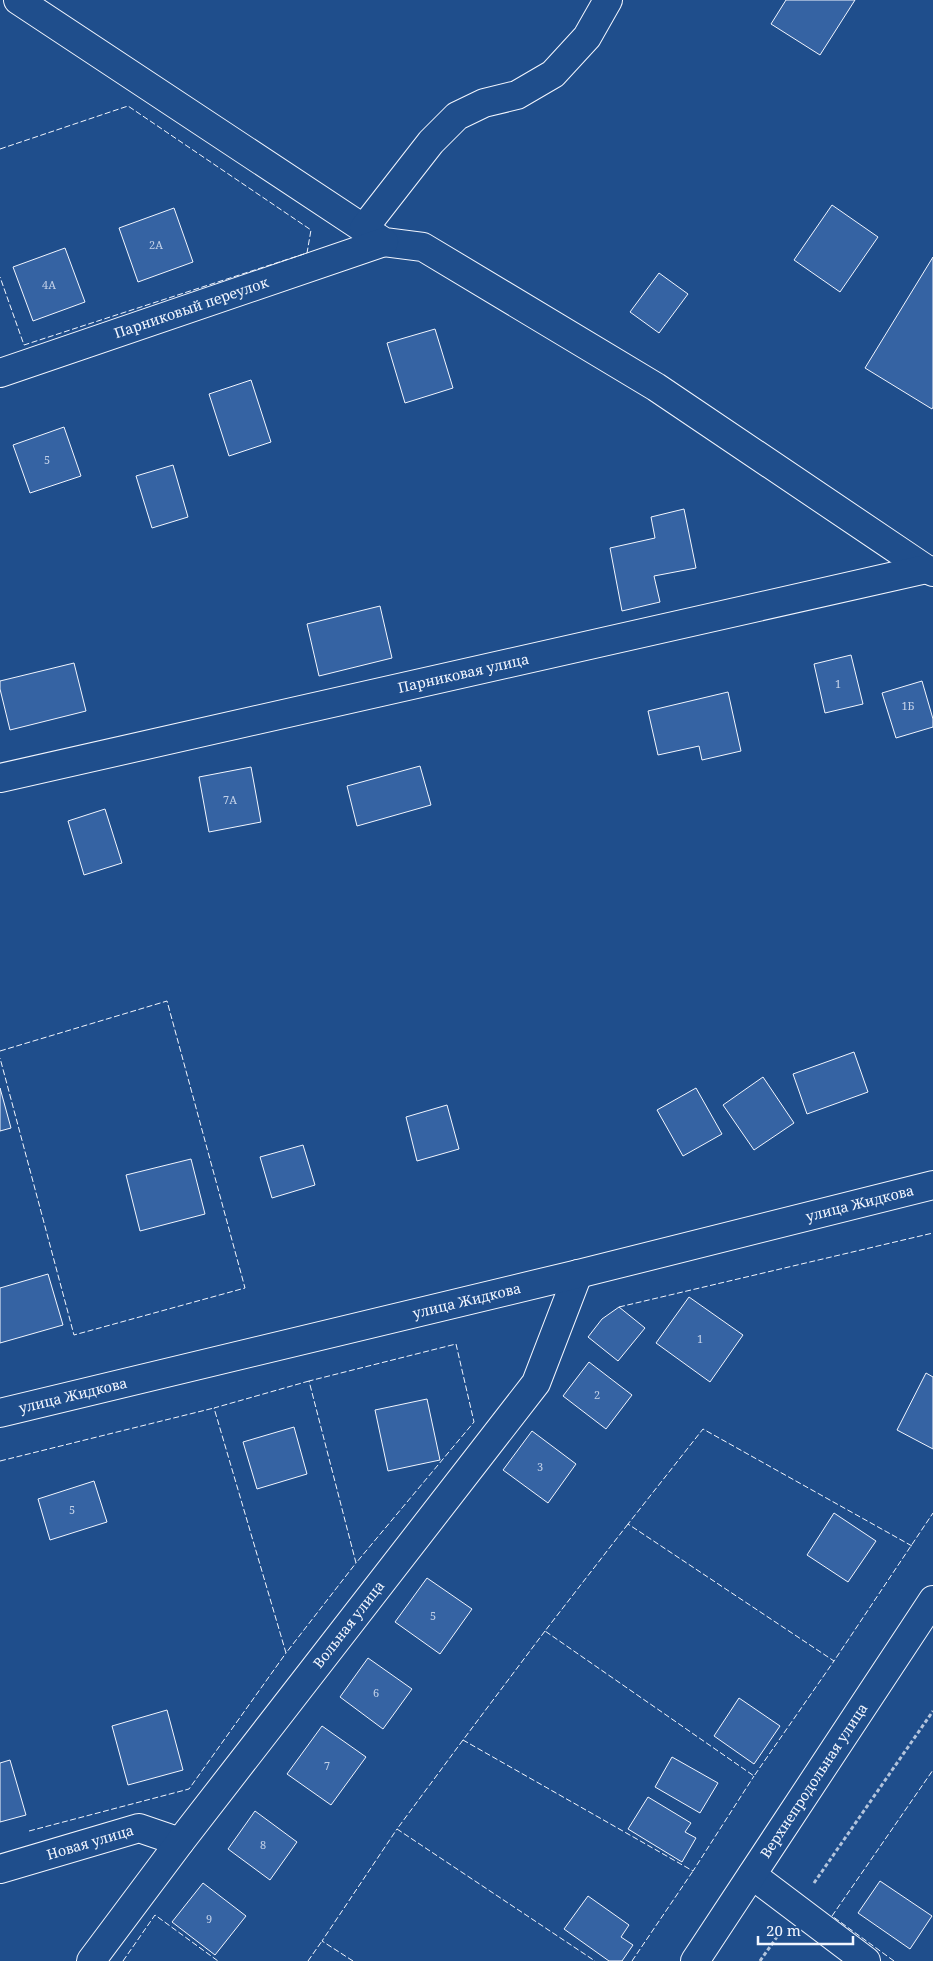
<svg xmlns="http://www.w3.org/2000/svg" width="933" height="1961" font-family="'Noto Serif',serif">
<rect width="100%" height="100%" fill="#1f4e8c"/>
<path fill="#3563a3" stroke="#f2f6ff" d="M786,0h69l-35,55 -49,-31z
M832,205l46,32 -38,55 -46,-32z
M174,208l19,54 -55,20 -19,-54z
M65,248l20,54 -52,19 -20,-54z
M933,257v150l-1,2 -67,-41z
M659,273l29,21 -29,39 -29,-21z
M435,329l18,59 -48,15 -18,-60z
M251,380l20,62 -42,14 -20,-62z
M64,427l17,49 -51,17 -17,-48z
M173,465l15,52 -36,11 -16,-52z
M684,509l12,59 -42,8 6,26 -38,9 -12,-63 45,-10 -4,-21z
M380,606l12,52 -73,18 -12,-52z
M851,655l12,49 -38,9 -11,-49z
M74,663l12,48 -76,19 -10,-41v-8z
M922,681l11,38v8l-37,11 -14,-45z
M728,692l13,59 -39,9 -3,-14 -41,9 -10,-44z
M420,766l11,39 -74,21 -10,-40z
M251,767l10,55 -52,10 -10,-55z
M105,809l17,54 -38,12 -16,-54z
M854,1052l14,40 -61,22 -14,-40z
M763,1077l31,46 -40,27 -31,-45z
M0,1088l11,40 -11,3z
M696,1088l26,46 -39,22 -26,-46z
M447,1105l12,44 -42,12 -11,-44z
M303,1145l12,40 -43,13 -12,-41z
M191,1159l14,55 -65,17 -14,-56z
M48,1274l15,51 -63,18v-55z
M689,1297l54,38 -33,47 -54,-39z
M619,1307l26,21 -27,33 -30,-24 14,-18z
M589,1362l43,33 -26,34 -43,-33z
M926,1373l7,4v72l-36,-19z
M427,1399l13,61 -52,11 -13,-61z
M294,1427l13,47 -50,15 -14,-47z
M532,1431l44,33 -28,39 -45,-33z
M94,1481l13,41 -57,18 -12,-41z
M834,1513l42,28 -28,41 -41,-27z
M427,1578l45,31 -32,45 -45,-32z
M368,1658l44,31 -29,40 -43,-32z
M739,1698l41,28 -26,38 -40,-28z
M167,1710l16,60 -55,15 -16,-59z
M322,1726l44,31 -35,48 -44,-31z
M672,1757l46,26 -18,30 -45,-26z
M10,1760l16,55 -26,7v-59z
M648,1797l43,26 -6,9 11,6 -14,24 -54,-33z
M255,1811l42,31 -27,38 -42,-31z
M880,1881l52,35 -22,33 -52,-36z
M203,1883l43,33 -31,39 -43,-33z
M588,1896l41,29 -8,12 12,8 -11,16h-13l-45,-32z"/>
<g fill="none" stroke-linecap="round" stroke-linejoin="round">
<g stroke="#f2f6ff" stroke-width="30">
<g id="minor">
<path d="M18,0l366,242 39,5 233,140 270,182 7,3"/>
<path d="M364,228l67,-86 26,-26 27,-13 33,-8 36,-21 34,-37 21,-37"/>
<path id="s1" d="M0,373l384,-131"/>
<path id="s2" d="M0,778l926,-209"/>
<path id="s3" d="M0,1869l139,-41 41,14"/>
<path d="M752,1875l114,86"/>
<path id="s4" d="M91,1961l89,-119 356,-459 42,-109"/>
<path id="s5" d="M695,1961l238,-361"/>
</g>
</g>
<g stroke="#f2f6ff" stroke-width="30">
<g id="major">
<path id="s6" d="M0,1413l578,-139 355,-89"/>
</g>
</g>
<path stroke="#b3c4dc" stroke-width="3" stroke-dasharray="4 2.5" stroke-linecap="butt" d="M814,1883l119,-172
M760,1961l19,-27"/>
<use href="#minor" stroke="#1f4e8c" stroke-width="28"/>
<use href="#major" stroke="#1f4e8c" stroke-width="28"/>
<path stroke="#f2f6ff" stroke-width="1" stroke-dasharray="6 2.5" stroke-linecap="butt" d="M0,149l128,-43 183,124 -4,23 -283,92 -24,-68
M0,1051l167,-50 78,287 -171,47 -74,-277
M619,1307l314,-74
M456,1344l18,78 -118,141 -47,-182z
M309,1381l-95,27 72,245 70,-90
M0,1461l214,-53
M628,1524l-83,107 209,145 80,-115
M912,1546l-209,-117 -75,95 206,137 99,-148
M545,1631l-82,109 230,131 61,-95
M463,1740l-66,89 198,132
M29,1831l160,-42 97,-136
M123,1961l32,-46 63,46
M308,1961l14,-20
M353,1961l-31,-20 75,-112
M632,1961l61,-90
M894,1961l-62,-45 101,-146"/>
</g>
<g text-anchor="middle" stroke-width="4" stroke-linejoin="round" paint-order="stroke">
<g font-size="11" fill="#c3d1e8">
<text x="156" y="249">2А</text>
<text x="49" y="289">4А</text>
<text x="47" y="464">5</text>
<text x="838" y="688">1</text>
<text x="908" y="710">1Б</text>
<text x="230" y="804">7А</text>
<text x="700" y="1343">1</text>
<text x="597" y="1399">2</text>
<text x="540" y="1471">3</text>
<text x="72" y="1514">5</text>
<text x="433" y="1620">5</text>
<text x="376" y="1697">6</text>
<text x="327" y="1770">7</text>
<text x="263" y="1849">8</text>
<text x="209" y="1923">9</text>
</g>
<g font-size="14" fill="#f2f6ff" stroke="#1f4e8c">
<text dy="5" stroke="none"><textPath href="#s1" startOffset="202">Парниковый переулок</textPath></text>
<text dy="5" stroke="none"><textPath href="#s2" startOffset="475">Парниковая улица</textPath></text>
<text dy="5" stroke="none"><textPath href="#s6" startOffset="885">улица Жидкова</textPath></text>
<text dy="5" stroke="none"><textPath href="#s6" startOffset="480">улица Жидкова</textPath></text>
<text dy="5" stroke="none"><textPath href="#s6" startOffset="75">улица Жидкова</textPath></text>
<text dy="5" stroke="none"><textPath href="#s4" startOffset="424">Вольная улица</textPath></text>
<text dy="5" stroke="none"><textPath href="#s5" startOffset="216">Верхнепродольная улица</textPath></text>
<text dy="5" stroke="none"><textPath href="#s3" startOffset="94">Новая улица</textPath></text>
</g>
</g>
<path d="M758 1936v8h95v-8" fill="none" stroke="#f2f6ff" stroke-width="2.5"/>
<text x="766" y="1936" font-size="15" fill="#f2f6ff" stroke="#1f4e8c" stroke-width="4" paint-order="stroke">20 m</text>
</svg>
